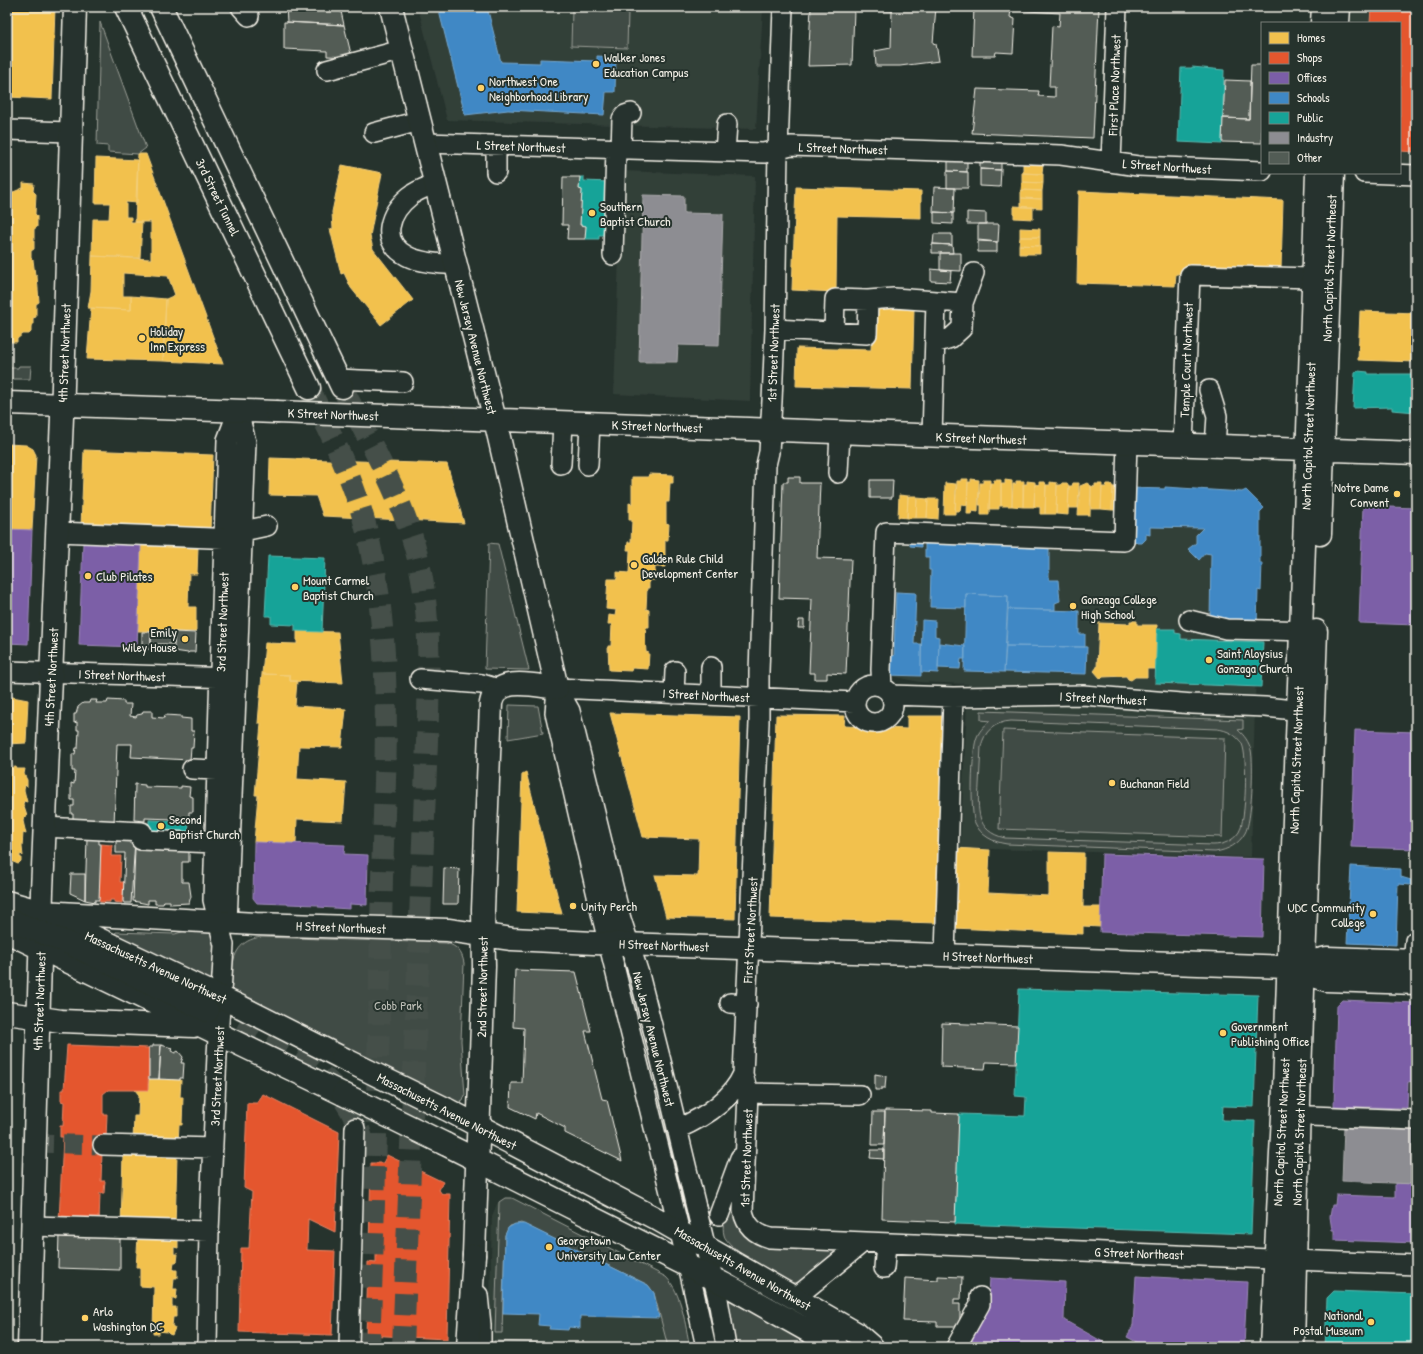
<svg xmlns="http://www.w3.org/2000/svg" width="1423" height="1354" font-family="'Patrick Hand',sans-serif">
<rect width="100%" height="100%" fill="#26332d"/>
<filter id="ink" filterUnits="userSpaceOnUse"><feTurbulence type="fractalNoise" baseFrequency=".025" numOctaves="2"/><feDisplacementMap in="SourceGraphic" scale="8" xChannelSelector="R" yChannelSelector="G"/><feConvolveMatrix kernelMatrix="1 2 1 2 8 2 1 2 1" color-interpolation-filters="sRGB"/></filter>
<g filter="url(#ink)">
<path fill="#333f39" d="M418,7h345l-7,122 -309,-9z
M1350,7h66v161l-16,-1v-144h-50z
M622,171l133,5 -5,225 -136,-7z
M1130,488l116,2 -4,2 18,20 -9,345 -291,-9 8,-164 -49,-2 -32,-7 2,-139 240,-2z
M505,1198h7l154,79 6,6 6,16 12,48h-201l3,-131 5,-12z"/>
<path fill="#414b45" stroke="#9a9e96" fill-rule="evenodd" d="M572,10l56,2 -1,36 -56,-2z
M100,22l46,126 -8,6 -30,-2v-6l-11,-1z
M7,366l2,2h9l1,-2h12l-1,13h-23z
M489,543l9,1 31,126 -44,-1z
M509,705l29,1 5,27 -35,6z
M981,711l262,9v9l-5,1c6,5 11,12 13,20 3,13 1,72 -6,83 -6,11 -17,17 -30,19l-208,-8c-14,-2 -26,-8 -32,-21 -5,-12 -3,-70 1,-83 2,-8 8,-14 14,-19l-9,-1zM1011,721l206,8c10,1 20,6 25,15 6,13 4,76 -3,88 -6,9 -16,13 -26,13l-208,-7c-30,-7 -27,-29 -26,-53 1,-13 1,-25 2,-38 3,-16 14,-25 30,-26z
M1003,730l222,8 -3,99 -223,-8z
M185,931l30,2 -1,49 -100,-47 2,-3 59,2z
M261,937l185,6c11,3 16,9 18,20l-3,78 4,54 -2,6 -6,2 -225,-111c-2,-6 -1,-13 0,-19 1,-20 8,-33 29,-36z
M737,1181l6,44 102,20 -40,35c-5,2 -10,3 -15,3 -13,-3 -64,-36 -66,-48 -4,-17 8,-38 13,-54z
M505,1198h7l154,79c16,16 19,48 24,70h-22l-14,-54 -6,-8 -127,-62 -11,3 -5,9 -3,98h-7l4,-131z
M729,1299l88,48h-80l-11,-43z
M494,1341l56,2v4h-56z
M567,1344l90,3h-90z"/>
<path fill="#f2c14e" stroke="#f3cf7c" d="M11,7h44l-3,92 -45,-2v-47z
M138,154h8l77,210 -60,-3 3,-62 9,-4 -7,-19 -45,-3v23h8v14l-43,-2 3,-17 1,-35 59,3v-37h-16z
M96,158l42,2 -1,43 -11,-1v15h5v5h11l-2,36 -48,-2 1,-37h16l1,-16h-15z
M1023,162l20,1 -1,11 -19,-1z
M342,165l40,8 -12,63 3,13 40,51 -32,25 -30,-37 -7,-15 -3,1 -11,-45h3l-1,-17z
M1022,173l21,1v9l-21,-1z
M1022,182l21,1 -1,8 -21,-1z
M23,183l11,1 -1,7 3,3 -1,20 2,2v11l-3,2v20l-3,2v7l2,2 2,15 2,1 2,26 -3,2v13l-3,1v7l-2,1v6l-2,2h-6l-6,5v3h-7l-3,4v-71l2,-9h-2v-59l4,-9v-5l12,-5z
M796,187l125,4v27l-84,-2 -1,76 -44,-2z
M1021,190l21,1v8l-21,-1z
M1079,191l204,9 -2,70 -105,4 -1,12 -98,-3z
M1021,198l21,1v9l-21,-1z
M1014,206l19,1v12l-19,-1z
M1020,228l20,1v8h-20z
M1020,237h20v9l-21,-1z
M1019,245l21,1v8h-21z
M131,296l35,3 -3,62 -76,-2 4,-51 40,2z
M873,308l41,1 -2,80 -116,-3 1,-38 74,2z
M1360,311l56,2v49l-58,-2z
M7,444l19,1 7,4 3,6 -4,75 -25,-1z
M84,450l129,5 -3,77 -129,-5z
M270,458l177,6 17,59 -141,-7 -7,-20 -47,-1z
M649,474l24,1v8h-3l-1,19h-3v21l3,1 -1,16h-3v27h-10v13h-6v8h-2l-1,21 3,1v17h-3l-1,10 1,15 3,1 -1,16 -16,-1 -1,3 -22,-1 -1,-24h3l1,-22h-4l1,-9 6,1 1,-6 -10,-1 2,-30h9v-7l12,1 1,-23h-3l1,-8h3l1,-22h-3v-17l3,1v-27h16z
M961,479h7l-1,26 -6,-1 -1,7h-5l2,-30h4z
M971,479l8,1 -1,32 -6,-1 -1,3h-4l1,-32h3z
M983,480h7l-1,35h-8v-10h-2l1,-22h3z
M994,480h7v26h-2v3h-10l1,-26h4z
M1005,480l7,1v25h-11v-22h4z
M1016,481h8l-1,26 -11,-1 1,-22h3z
M1027,481l8,1 -1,25h-11v-23h4z
M1039,482h6l1,3 -1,29h-5v-7h-6l1,-23 4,1z
M1050,482l7,1 -1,31h-11l1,-29h4z
M945,483l11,1 -1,30h-11z
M1062,483h5l2,3 -1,29 -12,-1 1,-29h4z
M1073,483h6l-1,25h-10l1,-22h3z
M1087,483l4,3 -1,29h-12l2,-29z
M1095,484h7l-1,25h-10v-23l4,1z
M1107,484h4l2,3 -1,23 -11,-1 1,-22h4z
M1113,487h4l7,23h-12z
M899,495l9,1 -1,22 -9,-1z
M908,496h9l-1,22h-9z
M917,498l11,1 -1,19h-11z
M928,499h11l-1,20 -11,-1z
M141,545l57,2 -1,27h-8l-1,33h8v25l-58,-1z
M1130,621h7v4h20l-1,44h-9v8h-12l-4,3 -3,-1 -2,-3 -23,1 -2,2 -7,-8 3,-4 2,-44 31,1z
M297,631l41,1 5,51 -53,-2v-6l-28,-1 3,-31 32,1z
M262,674l28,1v6h7l-2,25 51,3 -4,38 -43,-1 -2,33 49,3 -3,39 -46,-2 -1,24 -42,-1 4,-47h-3l6,-72h-3z
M7,696l21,4 -2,43 -19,1z
M610,713l130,4 -5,202 -69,-2 -11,-42 43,1 1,-37 -56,-2z
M776,715l69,1 -1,10 63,3v-13h36l-6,207 -167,-5z
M16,767l1,2h8l-1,5 3,6v7l-2,-2 -1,5 3,12 -3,-1 -1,3 4,12 -3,1 -1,4 3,13 -3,-1 -1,14 1,9 -2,-2 -2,3h2v4l-3,3 -7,-3 1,4h-3l-2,-1v-96z
M526,772l36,142 -45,-2 5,-138z
M955,848l35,2 -2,43 61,3v-44l35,1 -1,54h18l-1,20 -17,-1v8l-130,-6z
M149,1079l32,1 -1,17h3l-1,28h-3l-1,18 -45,-2 1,-25h4l1,-21 -4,-5h13z
M123,1154l54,2 -2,72 -54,-2z
M138,1237l40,1v10l-4,-1v7h4l-1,8h-3l-1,8h4v8h-3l-1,11h4l-1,10h-4v8h4v10h-3l-1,9 3,2 -3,7 -3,-1 -2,-2 -8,-1v3h-6l1,-47 -14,-1v-19h-4z"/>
<path fill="#e4572e" stroke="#e98566" d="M1371,7h45v145l-16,-1v-128h-30z
M101,844l11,1 -1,11h10l-1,26h4l-2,21 -8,-1v-2h-4v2h-10l-1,-2z
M67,1045l82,3 -1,42h-40l-5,4v20h4l-1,25 -4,13 -1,29h4l-1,12h-4l-1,30 -40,-2 4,-84h-3v-11h3l1,-24 -3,-1v-11h3z
M263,1094l76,38 -4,100 -27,-13 -1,31 28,1 -3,84 -93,-3 2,-84h8l3,-56 -8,-4 3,-85h10z
M387,1155l56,27 -4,8 3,4h8l-3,145 -81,-4 2,-73 8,1v-17h-7l2,-83h12z"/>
<path fill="#7b5ea7" stroke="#9f8aba" d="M1363,506l53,2v117l-57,-2z
M7,529l25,1 -4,114 -21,-1z
M83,543l58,2 -4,102 -58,-2z
M1355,730l61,2v117l-65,-2z
M254,842l91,3 -1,9 24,1 -1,50 -17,-1v5l-32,-2v-2l-61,-2 -4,-5z
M1102,854l162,5 -2,78 -162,-5z
M1342,1000l74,3v81l-3,-3 -5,1 -1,26 -73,-2 3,-101z
M1395,1183l21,1v59l-82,-3v-10h-2l-2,-13 2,-12h3l1,-10 59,2z
M1136,1276l111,6 -3,65h-98l-19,-10 6,-12z
M990,1278l75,4 -1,38 48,27h-140v-9l16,-29z"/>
<path fill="#3f88c5" stroke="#75a8d0" d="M438,7h49l14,55 39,1v-4l57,2v-5l19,1 -1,35h-9l-2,23 -96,-5 -43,5z
M1165,487l77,5 4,-2 18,18 -4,4v51h2l-1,28 -3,-1 -1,36 -47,-5 1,-67 -6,-1 -6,7 -11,-11 8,-6v-8l7,-7 -53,-1v8l-4,-1v5l-4,4h-5l-4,-4 -3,-51 35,1z
M910,541l11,1v5l-11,-1z
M947,542l102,4v34h9l2,21 -5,2v7l-47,-1v-13l-42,-2v14l-36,-1 1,-37h-2v-13h-4v-13h21z
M896,592l20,1 -2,51h7v32l-34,-1v-19h7z
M966,594l42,2 -4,76 -40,-1z
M1008,609l71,2v23h6v13l-79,-1z
M922,620l13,1v15l4,1 -1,36 -17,-1z
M939,643l26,3v13h-4l-1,10 -22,-1z
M1006,646l81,1 -1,27 -82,-2z
M1351,866l50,3v8l10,3v5l-13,-1 -2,61 -49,-2z
M515,1224h9l124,61 6,8 5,25 -79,-2v12l-11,-1 -1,3 -19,-1 1,-3 -12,-1 1,-11 -36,-1 2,-78 3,-7z"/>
<path fill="#17a398" stroke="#59bab0" d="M1192,67l32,3 -2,74 -44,-2 3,-74h11z
M580,177h4v4l25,1 -1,44h-5l2,9h-6v4h-14l1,-13 -6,-1 2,-35 -3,-1z
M1358,371l10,1v2h48v38l-24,-2v-3l-39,1 2,-35z
M268,556l57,2 -3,74 -27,-1v-6l-24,-1v-8h-6z
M1157,629h18v4l6,1v5l82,3 -2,45 -106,-4z
M149,820l40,2 -1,13 -39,-1z
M1019,989l239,6 -4,112 -31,-1 -1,14 33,1 -4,113 -296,-10 4,-110 66,2 1,-19 -11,-1z
M1334,1291l82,3v53h-91l2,-49z"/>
<path fill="#8d8d92" stroke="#acabac" d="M643,195l41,1v17l39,1 -4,132 -41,-1 -1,17h-38z
M1344,1127l72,2v55l-74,-3z"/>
<path fill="#525c55" stroke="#f4f1e8" d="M286,7h54l4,18 -57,-3z
M811,7h125l-3,36 3,1 3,17 -39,5h-24l-1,-15 16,-3 1,-37 -38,-1 -2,55 -44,1z
M974,7h125l-6,131 -121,-5 5,-44 62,2 -1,5 17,1v-10h-6l3,-61 7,1 1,-14 -49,-3 -1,7 5,2 -2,34 -17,-1 -1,4h-23z
M284,22l60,3 7,29 -2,3 -22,-1v-5l-43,-2z
M1251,65h11v78l-40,-1 1,-24 26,1z
M1225,80l25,1 -1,38 -26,-1z
M948,160h19v12l-19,-1z
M980,161h21v9l-21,-1z
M980,169l21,1 -1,17 -20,-1z
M947,171l21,1v16h-21z
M563,177h17l-1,12 3,1 -2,35 6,1 -1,13h-18l1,-14h-6z
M934,187l21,1 -1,25 -21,-1z
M934,212l19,1v11l-19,-1z
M967,212l19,1v11h-19z
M978,224h21l-1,18 -20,-2z
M934,234h18v11l-19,-1z
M978,241l19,1v10h-19z
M932,244l20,1 1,8h-21z
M940,253h21v18l-21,-1z
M931,269l20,2 -1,11 -19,-1z
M788,477h12v6h20l-3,75 34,1 -5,115 -19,-1v6h-12v-6h-6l3,-74 -33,-1 4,-116h5z
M870,480h23l-1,18h-22z
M799,620h5v8h-6z
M142,632h9v17h-9z
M151,632h23v12h-23z
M174,632l22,1 -1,19h-6l-1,1 -14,-2z
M90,700h7l-1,3h11l1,-3 16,1v3h7l-1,12 6,1 1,-2 5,-1 1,-3h9v6l12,1 1,-3 16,1v2l10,1v12h3l-1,17h-2l-1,12 -59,-3 1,-13h-15l-3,81 -41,-1v-10h-2v-8h3v-6h-3v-17l3,1 1,-13h-3v-17h3l1,-6h2l1,-18h-2v-8l-3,1v-9h2l2,-7 5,-4h6z
M135,784l10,1v2l36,1v-2l9,1 -1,9 4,1v15h-4v10l-15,-1v-2l-29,-1v3l-11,-1z
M87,838h12v6h2l-2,56h-4v2l-10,-2z
M125,840h10l-4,63h-7l-1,-2 2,-48h-9v-12h9z
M135,848l54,2v12h-7v20h7l2,14 -2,7 -19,1v-3h-6l-1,3h-8v-4h-7v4l-15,-3z
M444,868l15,1 -1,35h-15z
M71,874h14v26l-15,-7z
M515,970l61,2 15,59h-6l17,68 5,1 15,61 -57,-28v-5l-29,-15 -1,6 -25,-12 1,-24h11l2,-55 -11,-1z
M942,1023l76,3 -2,37 -30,-1 -1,7 -44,-2z
M153,1045h8l-2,34h-10v-32h4z
M161,1045l11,3 -1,3 4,2 3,-2 5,6 -2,6h3l-1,15h-3v2l-21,-1z
M875,1074l11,2 -1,12h-4v2h-6z
M885,1110l47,1v2l27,1 -4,108 -73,-3z
M873,1112h12l-1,33h-12z
M871,1150h13v9l-14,-1z
M59,1234l61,2v34l-62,-2z
M938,1276l24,1 -1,22h-7v5h6v22h-23v-4l-34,-1 2,-43 33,2z"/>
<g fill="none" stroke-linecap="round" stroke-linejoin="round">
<path stroke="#455049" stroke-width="19" stroke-dasharray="19 10" stroke-linecap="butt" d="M34,1143l69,2"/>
<path stroke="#455049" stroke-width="22" stroke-dasharray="22 11" stroke-linecap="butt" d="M342,387c27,55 62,112 76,172 12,51 11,105 10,157l-25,631
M309,388c22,46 46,94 58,144 27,114 18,231 15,346 -3,156 -7,313 -13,469
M208,1011c63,30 141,58 156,136"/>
<g stroke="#f4f1e8" stroke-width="22">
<path id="minor" d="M241,7l8,9
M327,70l75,-20
M7,130l63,2
M374,133l45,-12
M425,143l339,10 27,-7 270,9 77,11 124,5
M496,145v27
M621,149l1,-30 3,-4 6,-2
M725,152l2,-28
M1111,162l6,-155
M1364,173l52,2
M435,184c-8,3 -18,6 -25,12 -20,16 -32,45 -3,60 11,6 36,9 48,8
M613,255l3,-107
M868,300l26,-2 42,3
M963,303l11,-30
M775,329l92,5 1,-34 -33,-1 -1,33
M338,379l65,3
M1209,390l8,26 -2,30
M932,436l4,-135 27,2 -1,25 -11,10 -16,5
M1183,445l7,-170 123,3
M561,464l2,-42
M588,465l2,-42
M838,473l2,-40
M231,530l12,1 24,-5
M57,532l180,7
M1189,620l37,9 89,2
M7,671l225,7
M420,679l62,5 17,5
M855 704a19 19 0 1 1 38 0a19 19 0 1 1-38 0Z
M882,687l-1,-17 5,-138 238,9 3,-98
M557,688l13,23 51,208 18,55 22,87 57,238 8,48
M557,688l-2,25 47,204 86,348 18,82
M557,688l298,14
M674,694l1,-23
M711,695v-28
M891,695l62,2 130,-2 110,9 72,3 47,5
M192,769l25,1
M44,827l98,5 -1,8 74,3 13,3
M227,923l19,-481 -8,-31
M945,955l8,-258
M1412,976l3,-35
M730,1003l17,1
M743,1074l5,19 -5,118c3,15 12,23 27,27l646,27
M748,1093l112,2
M1284,1115l132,5
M677,1129c26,-11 54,-28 66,-55l16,-351v-51l7,-207 3,-13 3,-51 3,-72 3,-179 5,-143
M103,1145l110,3
M719,1215l21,-57
M32,1226l177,5
M884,1268l2,-24
M478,1295l3,30v22
M795,1298l67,-55
M207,1347l2,-116 8,-176 7,-110 -11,-45 14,-460 11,-29
M349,1347l6,-219
M956,1347l24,-43v-7"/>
</g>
<g stroke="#f4f1e8" stroke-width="25">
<path id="major" d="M391,7l104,413 62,268c-21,-2 -60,-14 -66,15l-8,207 1,56 -10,289
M1322,23l1,-16
M1338,23l1,-16
M7,403l269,9
M445,418l971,35
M1320,534l13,-361
M7,902l35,10 199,95 101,51
M42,912l214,12 192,6 64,9 82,4 694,24 39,-9 89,3
M7,932l336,162
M1291,968l35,12 90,3
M7,1013l54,8 133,5
M446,1109l211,110 199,114 16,14
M445,1144l287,144 105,59
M29,1347l13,-456 20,-474 13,-410
M1271,1347l12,-232 18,-484 16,-458
M1293,1347l6,-246 17,-470"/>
</g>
<g stroke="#f4f1e8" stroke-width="25">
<path id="highway" d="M126,7l183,381
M161,7l181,380
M7,919l59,23 142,69
M468,1347l6,-92"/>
</g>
<use href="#minor" stroke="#26332d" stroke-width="19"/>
<use href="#major" stroke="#26332d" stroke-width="22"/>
<use href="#highway" stroke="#26332d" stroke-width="22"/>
<g stroke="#f4f1e8" stroke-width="25" stroke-linecap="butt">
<path id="major-bridge" d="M276,412l169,6
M342,1058l104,51
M343,1094l102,50"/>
</g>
<use href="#major-bridge" stroke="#26332d" stroke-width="22"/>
</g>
</g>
<g fill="#ffd166" stroke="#26332d" stroke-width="1.5">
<circle cx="596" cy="64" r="4"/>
<circle cx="481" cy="88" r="4"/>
<circle cx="592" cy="213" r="4"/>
<circle cx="142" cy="338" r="4"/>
<circle cx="1397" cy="494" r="4"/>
<circle cx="634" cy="565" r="4"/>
<circle cx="88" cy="576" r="4"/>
<circle cx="295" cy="587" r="4"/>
<circle cx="1073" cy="606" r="4"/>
<circle cx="185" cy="639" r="4"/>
<circle cx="1209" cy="660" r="4"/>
<circle cx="1112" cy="783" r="4"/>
<circle cx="161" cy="826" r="4"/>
<circle cx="573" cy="906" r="4"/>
<circle cx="1373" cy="914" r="4"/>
<circle cx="1223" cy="1033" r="4"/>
<circle cx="549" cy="1247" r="4"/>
<circle cx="85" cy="1318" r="4"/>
<circle cx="1371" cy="1322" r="4"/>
</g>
<g text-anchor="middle" stroke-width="4" stroke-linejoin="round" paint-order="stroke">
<g font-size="13" fill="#f4f1e8" stroke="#26332d" text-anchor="start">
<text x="604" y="62">Walker Jones<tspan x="604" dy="15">Education Campus</tspan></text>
<text x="489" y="86">Northwest One<tspan x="489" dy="15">Neighborhood Library</tspan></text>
<text x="600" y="211">Southern<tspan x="600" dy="15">Baptist Church</tspan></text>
<text x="150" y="336">Holiday<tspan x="150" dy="15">Inn Express</tspan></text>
<text x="1389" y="492" text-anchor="end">Notre Dame<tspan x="1389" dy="15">Convent</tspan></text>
<text x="642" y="563">Golden Rule Child<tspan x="642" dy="15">Development Center</tspan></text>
<text x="96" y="581">Club Pilates</text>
<text x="303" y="585">Mount Carmel<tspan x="303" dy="15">Baptist Church</tspan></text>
<text x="1081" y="604">Gonzaga College<tspan x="1081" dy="15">High School</tspan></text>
<text x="177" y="637" text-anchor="end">Emily<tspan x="177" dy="15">Wiley House</tspan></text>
<text x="1217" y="658">Saint Aloysius<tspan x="1217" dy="15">Gonzaga Church</tspan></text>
<text x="1120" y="788">Buchanan Field</text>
<text x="169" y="824">Second<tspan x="169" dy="15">Baptist Church</tspan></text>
<text x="581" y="911">Unity Perch</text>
<text x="1365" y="912" text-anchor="end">UDC Community<tspan x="1365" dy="15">College</tspan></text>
<text x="1231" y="1031">Government<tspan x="1231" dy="15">Publishing Office</tspan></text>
<text x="557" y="1245">Georgetown<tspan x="557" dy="15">University Law Center</tspan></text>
<text x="93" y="1316">Arlo<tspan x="93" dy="15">Washington DC</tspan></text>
<text x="1363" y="1320" text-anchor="end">National<tspan x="1363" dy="15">Postal Museum</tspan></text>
</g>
<g font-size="13" fill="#f4f1e8" stroke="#26332d">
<text transform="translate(1114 85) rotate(-88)" y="5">First Place Northwest</text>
<text transform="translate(521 146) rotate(2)" y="5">L Street Northwest</text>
<text transform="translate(843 148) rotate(2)" y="5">L Street Northwest</text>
<text transform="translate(1167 166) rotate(4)" y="5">L Street Northwest</text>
<text transform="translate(218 197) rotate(64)" y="5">3rd Street Tunnel</text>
<text transform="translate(1329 268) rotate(-88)" y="5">North Capitol Street Northeast</text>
<text transform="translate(476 347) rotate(76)" y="5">New Jersey Avenue Northwest</text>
<text transform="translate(64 353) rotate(-88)" y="5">4th Street Northwest</text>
<text transform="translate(773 353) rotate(-88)" y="5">1st Street Northwest</text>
<text transform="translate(1186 360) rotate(-88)" y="5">Temple Court Northwest</text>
<text transform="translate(333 414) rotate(2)" y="5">K Street Northwest</text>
<text transform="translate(657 426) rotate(2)" y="5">K Street Northwest</text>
<text transform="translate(1308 436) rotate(-88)" y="5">North Capitol Street Northwest</text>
<text transform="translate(981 438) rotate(2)" y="5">K Street Northwest</text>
<text transform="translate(222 622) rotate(-88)" y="5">3rd Street Northwest</text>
<text transform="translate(122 675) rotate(2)" y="5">I Street Northwest</text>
<text transform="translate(51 677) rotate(-87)" y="5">4th Street Northwest</text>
<text transform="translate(706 695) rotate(3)" y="5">I Street Northwest</text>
<text transform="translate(1103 698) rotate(3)" y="5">I Street Northwest</text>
<text transform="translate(1296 760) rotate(-88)" y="5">North Capitol Street Northwest</text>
<text transform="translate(341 927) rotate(2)" y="5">H Street Northwest</text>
<text transform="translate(750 930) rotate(-87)" y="5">First Street Northwest</text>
<text transform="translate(664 945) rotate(2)" y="5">H Street Northwest</text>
<text transform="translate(988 957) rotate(2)" y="5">H Street Northwest</text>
<text transform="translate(156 967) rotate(25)" y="5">Massachusetts Avenue Northwest</text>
<text transform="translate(482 987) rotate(-89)" y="5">2nd Street Northwest</text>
<text transform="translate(39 1001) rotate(-88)" y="5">4th Street Northwest</text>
<text transform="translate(654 1039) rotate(76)" y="5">New Jersey Avenue Northwest</text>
<text transform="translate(217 1076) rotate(-87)" y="5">3rd Street Northwest</text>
<text transform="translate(447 1111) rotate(27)" y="5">Massachusetts Avenue Northwest</text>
<text transform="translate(1281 1132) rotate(-87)" y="5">North Capitol Street Northwest</text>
<text transform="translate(1299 1132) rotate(-88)" y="5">North Capitol Street Northeast</text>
<text transform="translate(746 1158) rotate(-88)" y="5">1st Street Northwest</text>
<text transform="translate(1139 1253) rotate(2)" y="5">G Street Northeast</text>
<text transform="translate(743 1268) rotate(30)" y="5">Massachusetts Avenue Northwest</text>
</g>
<g font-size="13" fill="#bebfb7" stroke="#26332d">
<text x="398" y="1010">Cobb Park</text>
</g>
</g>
<rect width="1423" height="1354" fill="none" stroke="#26332d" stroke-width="24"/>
<rect x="12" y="12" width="1399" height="1330" fill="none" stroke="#f4f1e8" stroke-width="1.5" filter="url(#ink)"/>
<rect x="1261" y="22" width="140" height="152" fill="#26332d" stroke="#787f78"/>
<rect x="1269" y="32" width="20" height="12" fill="#f2c14e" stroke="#787f78"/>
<text x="1297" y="42" font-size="12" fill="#f4f1e8">Homes</text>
<rect x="1269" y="52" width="20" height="12" fill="#e4572e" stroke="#787f78"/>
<text x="1297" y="62" font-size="12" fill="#f4f1e8">Shops</text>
<rect x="1269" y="72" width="20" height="12" fill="#7b5ea7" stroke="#787f78"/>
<text x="1297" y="82" font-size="12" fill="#f4f1e8">Offices</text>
<rect x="1269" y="92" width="20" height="12" fill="#3f88c5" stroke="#787f78"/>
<text x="1297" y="102" font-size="12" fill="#f4f1e8">Schools</text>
<rect x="1269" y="112" width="20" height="12" fill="#17a398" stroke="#787f78"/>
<text x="1297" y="122" font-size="12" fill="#f4f1e8">Public</text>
<rect x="1269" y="132" width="20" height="12" fill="#8d8d92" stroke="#787f78"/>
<text x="1297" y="142" font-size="12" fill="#f4f1e8">Industry</text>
<rect x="1269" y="152" width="20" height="12" fill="#525c55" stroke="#787f78"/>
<text x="1297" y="162" font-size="12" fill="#f4f1e8">Other</text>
</svg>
